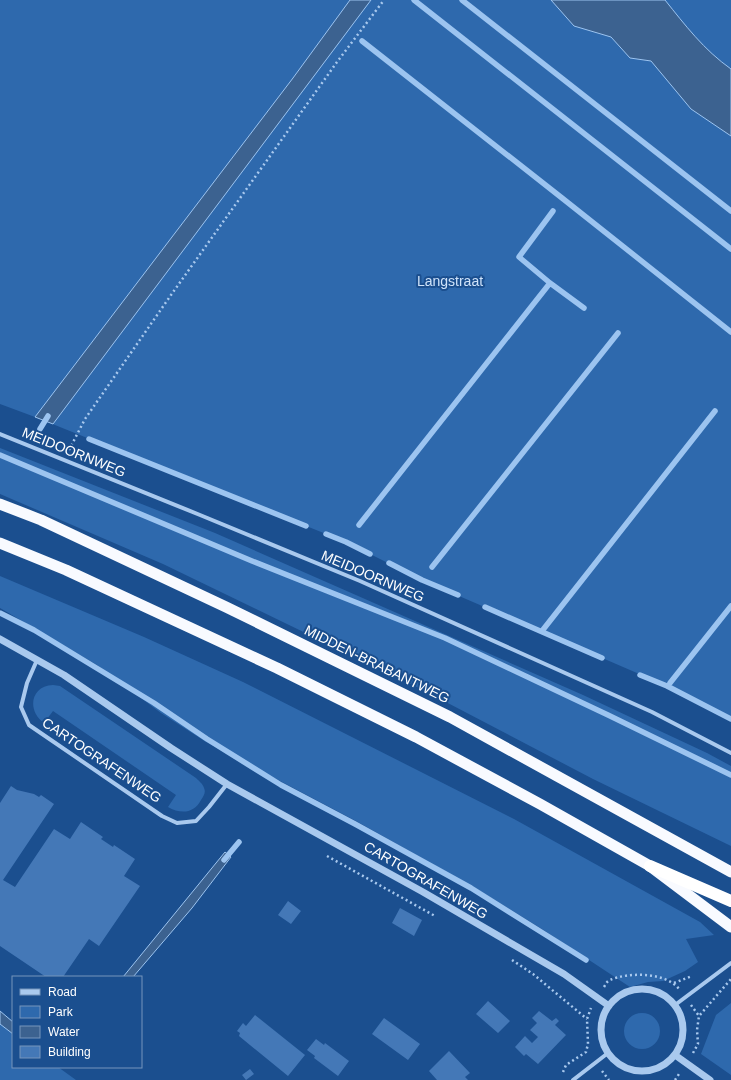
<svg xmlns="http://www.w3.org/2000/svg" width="731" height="1080" font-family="Helvetica,sans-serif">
<rect width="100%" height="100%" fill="#1b4f8f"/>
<path fill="#2e69ad" d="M0,0h731v719l-64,-33 -245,-106 -76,-38 -311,-125 -35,-13z
M0,448l215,85 368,162 124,58 24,13v80l-138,-67 -172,-90 -258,-125 -163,-70z
M0,576l144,61 99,45 271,137 186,103 14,13 -28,4 12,23 -13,9 -22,10 -15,1 -18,5 -88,-58 -65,-40 -121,-68 -150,-79 -45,-29 -64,-48 -97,-57z
M53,685l7,1 136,92c3,3 7,6 8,10 2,4 0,8 -3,12 -7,14 -21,14 -33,7l8,-12 -123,-84 -9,12c-17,-12 -14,-37 9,-38z
M731,1003v72l-30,-21 15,-39z
M624 1031a18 18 0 1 1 36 0a18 18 0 1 1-36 0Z
M0,1024l13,10v33h45l18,13h-76z"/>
<path fill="#3c6290" stroke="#9cc4f0" d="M350,0h21l-318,424 -18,-7 258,-339z
M551,0h114c20,25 39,50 66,69v67l-40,-27 -40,-48 -21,-3 -19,-21 -37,-11z
M225,852l6,5 -39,51 -59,69h-10z
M0,1011l13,11v12l-13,-10z"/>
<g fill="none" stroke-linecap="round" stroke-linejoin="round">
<path stroke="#9cc4f0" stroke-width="5.5" d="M414,0l317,249
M462,0l269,211
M362,41l200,157 169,134
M553,211l-34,46 31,26 34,25
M40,429l8,-13
M89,439l217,87
M0,455l252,106 193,77 163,77 123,60
M359,525l191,-242
M326,534l20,8 24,12
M389,563l33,17 36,15
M432,567l186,-234
M485,607l117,51
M0,613l34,17 120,73 53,36 74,46 74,39 116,64 115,72
M542,631l173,-220
M640,675l27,11 64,33
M670,683l61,-77
M224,860l15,-18"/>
</g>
<path fill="#4478b7" d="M11,786l6,4 17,4 5,3 2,-2 13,9 -51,76 12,7 39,-58 16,10 11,-17 22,15 -2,2 12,8 1,-2 21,14 -11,17 16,10 -41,60 -10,-7 -26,38h-17l-46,-31v-143z
M288,901l13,10 -10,13 -13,-9z
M400,908l22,12 -8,16 -22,-13z
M488,1001l22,20 -12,12 -22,-19z
M539,1011l13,10 4,-3 3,3 -4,4 11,10 -28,29 -12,-10 -2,2 -9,-9 10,-11 7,7 6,-6 -8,-7 7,-7 -5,-5z
M255,1015l50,40 -17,21 -49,-40 1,-3 -3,-2 6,-8 3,3z
M384,1018l36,26 -12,16 -36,-26z
M316,1039l8,6 1,-2 24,18 -11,15 -24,-18 1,-2 -8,-6z
M449,1051l21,22 -5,4 3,3h-31l-8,-9z
M250,1069l4,5 -8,6 -4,-5z"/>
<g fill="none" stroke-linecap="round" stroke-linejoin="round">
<path stroke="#a9c9ee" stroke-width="2.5" stroke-dasharray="2 3" stroke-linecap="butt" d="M69,450l16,-31 86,-124 166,-233 47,-62
M327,856l108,60
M512,960l21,14 54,45
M674,983l18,-7
M604,987c2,-3 3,-6 6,-7 18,-8 56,-8 69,9
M691,1005l8,11
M693,1053l5,-9 -1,-14 2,-14 32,-37
M602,1071l7,9
M563,1072l3,-7 20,-13 2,-8 -1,-25 4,-11
M675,1080l4,-6"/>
<path stroke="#a9c9ee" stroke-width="4" d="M0,434l200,81 160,66 292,131 79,41
M37,660l-10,23 -6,24 8,18 133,91 15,7 19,-2 13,-14 18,-23
M675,1005l56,-42
M573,1080l35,-27"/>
<path stroke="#a9c9ee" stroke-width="7" d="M0,639l64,36 107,73 56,36 196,108 141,82 45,32
M601 1030a41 41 0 1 1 82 0a41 41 0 1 1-82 0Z
M675,1055l35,25"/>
<path stroke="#f8faff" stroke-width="11" d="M0,504l41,16 185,87 224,110 281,155
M0,543l66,27 211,98 139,69 124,67 110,62 81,61"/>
<path stroke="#fff" stroke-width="12" d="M650,866l81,35"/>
</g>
<g text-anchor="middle" stroke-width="4" stroke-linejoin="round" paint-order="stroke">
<g font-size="14" fill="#cfe3fa" stroke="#1b4f8f">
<text x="450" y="286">Langstraat</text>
</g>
<g font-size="14" fill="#fff" stroke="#1b4f8f">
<text transform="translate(74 452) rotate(22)" y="5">MEIDOORNWEG</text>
<text transform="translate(373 576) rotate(23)" y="5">MEIDOORNWEG</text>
<text transform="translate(377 664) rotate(26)" y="5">MIDDEN-BRABANTWEG</text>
<text transform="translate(102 760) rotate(34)" y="5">CARTOGRAFENWEG</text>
<text transform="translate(426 880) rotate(30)" y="5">CARTOGRAFENWEG</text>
</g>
</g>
<rect x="12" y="976" width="130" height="92" fill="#1b4f8f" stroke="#7695bc"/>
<rect x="20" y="989" width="20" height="6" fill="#a9c9ee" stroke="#7695bc"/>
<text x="48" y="996" font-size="12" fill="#ffffff">Road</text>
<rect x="20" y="1006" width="20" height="12" fill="#2e69ad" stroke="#7695bc"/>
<text x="48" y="1016" font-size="12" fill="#ffffff">Park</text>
<rect x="20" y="1026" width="20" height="12" fill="#3c6290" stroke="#7695bc"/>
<text x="48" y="1036" font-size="12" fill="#ffffff">Water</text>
<rect x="20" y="1046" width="20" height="12" fill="#4478b7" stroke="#7695bc"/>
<text x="48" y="1056" font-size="12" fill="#ffffff">Building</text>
</svg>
